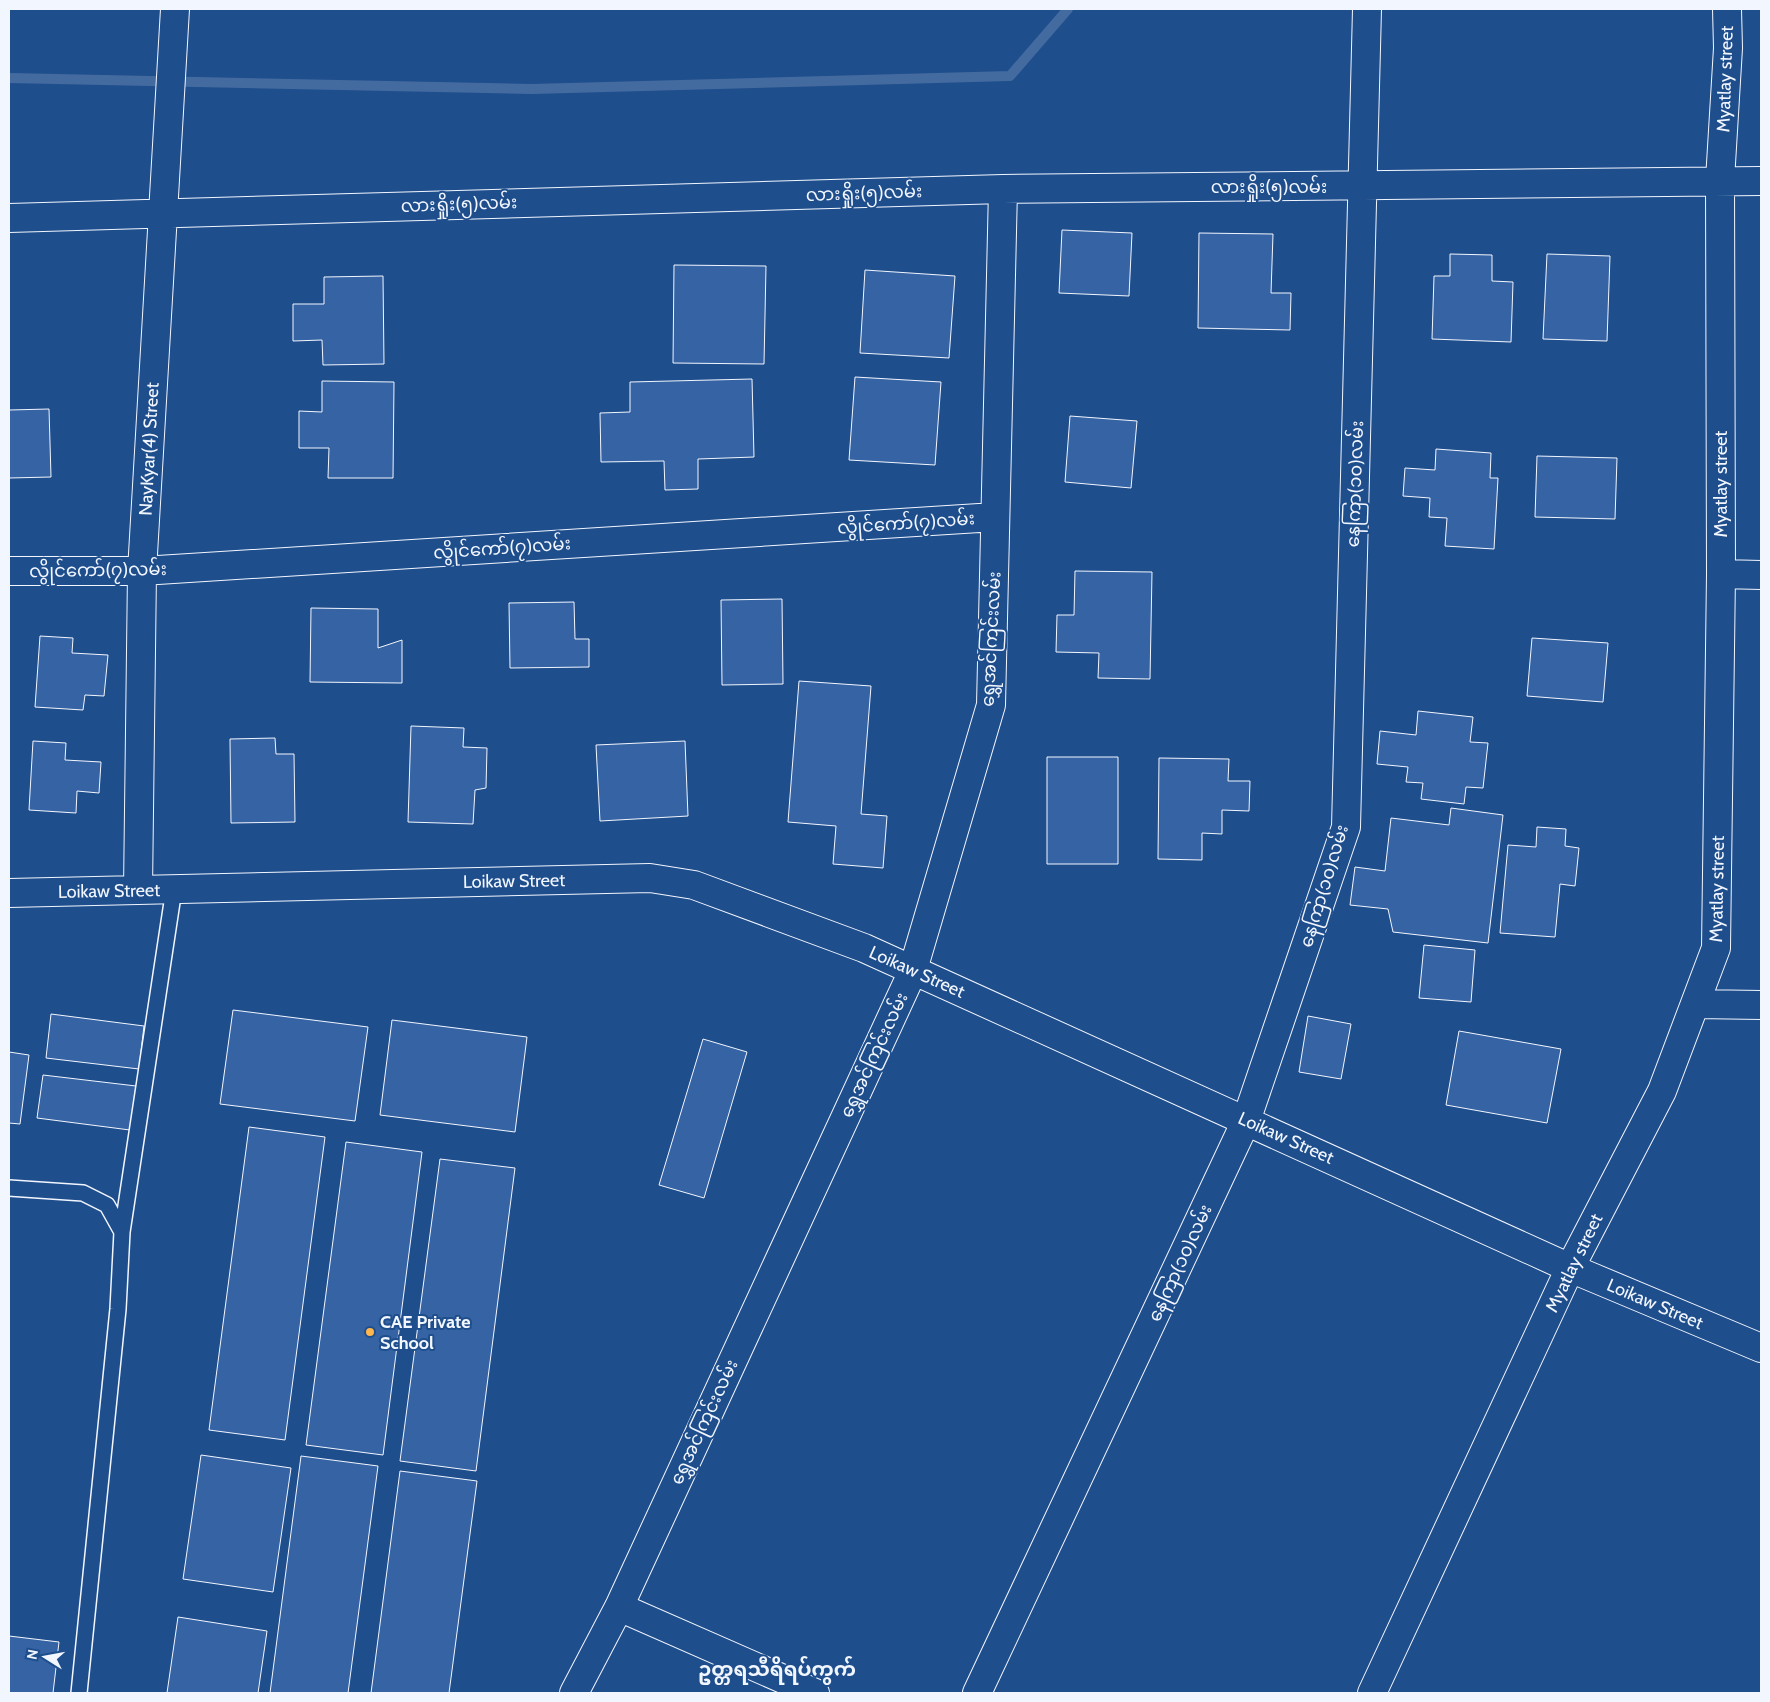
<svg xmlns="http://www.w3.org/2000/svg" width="1770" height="1702" font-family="Cabin,'Noto Sans Myanmar',sans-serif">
<rect width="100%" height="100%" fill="#1f4e8c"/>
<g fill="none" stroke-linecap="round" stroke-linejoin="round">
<path stroke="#446ba0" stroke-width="10" d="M9,78l523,11 478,-13 58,-67"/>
</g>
<path fill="#3563a3" stroke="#f2f6ff" d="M1062,230l70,3 -3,63 -70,-3z
M1199,233l74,1 -2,59h20l-1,37 -92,-2z
M1450,254l42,1v26l21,1 -2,60 -79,-3 2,-63h16z
M1547,254l63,2 -3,85 -64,-2z
M674,265l92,1 -2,98 -91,-1z
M865,270l90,6 -6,82 -89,-5z
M383,276l1,88 -61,1 -1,-25 -29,1v-37h31v-27z
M855,377l86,5 -6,83 -86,-5z
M752,379l2,78 -56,2v30l-33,1 -1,-29 -63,1 -1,-49 30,-1v-30z
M322,381l72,1 -1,96h-65l1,-30h-30v-37l23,1z
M49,409l2,68 -42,1v-68z
M1070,416l67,5 -6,67 -66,-6z
M1436,449l55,4 -1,25h8l-4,71 -49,-3 2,-28 -18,-1 1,-19 -27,-2 2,-28 30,2z
M1537,456l80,2 -2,61 -80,-2z
M1075,571l77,1 -2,107 -52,-1 1,-25 -43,-1 1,-37h17z
M782,599l1,85 -61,1 -1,-85z
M574,602l1,37h14v28l-79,1 -1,-65z
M311,608l67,1v39l24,-8v43l-92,-1z
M40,636l33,2 -1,15 36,2 -4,41 -19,-1 -2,15 -48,-3z
M1532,638l76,5 -5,59 -76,-6z
M799,681l72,5 -10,128 26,2 -4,52 -50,-4 3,-38 -48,-4z
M1418,711l55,6 -3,25 18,1 -5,45 -17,-1 -2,17 -43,-5 2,-16 -17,-1 2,-15 -31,-3 3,-33 36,4z
M411,726l53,2 -1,19 24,1 -1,40 -11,2 -2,34 -65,-2z
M275,738l1,16h18l1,68 -64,1 -1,-84z
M33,741l33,2 -1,17 36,2 -2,31 -22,-2 -1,22 -47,-3z
M685,741l3,75 -88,5 -4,-76z
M1047,757h71v107h-71z
M1159,758l70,1 -1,22h22l-1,30 -27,-1v24l-20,-1v27l-44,-1z
M1451,808l52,7 -15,128 -95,-11 -5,-23 -38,-4 5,-38 30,4 6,-53 58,7z
M1537,827l29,2 -1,17 14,2 -4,38 -15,-2 -5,53 -55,-4 8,-88 28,2z
M1424,945l51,5 -4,52 -52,-4z
M233,1010l135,17 -13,94 -135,-17z
M51,1014l93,12 -5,43 -93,-11z
M1308,1016l43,8 -10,55 -42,-7z
M392,1020l135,17 -12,95 -135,-17z
M1459,1031l102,18 -14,74 -101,-18z
M703,1039l44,13 -43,146 -45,-13z
M9,1052l20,3 -9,69 -11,-1z
M43,1075l93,11 -6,44 -93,-12z
M249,1127l76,10 -40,303 -76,-10z
M346,1142l76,10 -39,303 -77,-10z
M440,1159l75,9 -39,303 -76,-10z
M201,1455l90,13 -18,124 -90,-13z
M301,1456l77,10 -30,227h-78z
M400,1471l77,10 -28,212h-78z
M178,1617l89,14 -9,62h-91z
M9,1636l50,6 -6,51h-44z"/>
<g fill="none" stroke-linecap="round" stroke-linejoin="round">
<g stroke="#f2f6ff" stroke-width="18">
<path id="service" d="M9,1188l74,5 24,12 15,27 -4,77 -39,384
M122,1232l52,-343"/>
</g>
<g stroke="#f2f6ff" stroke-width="30">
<path id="minor" d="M9,218l994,-29 758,-8
M9,571h133l853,-54
M1721,574l40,1
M138,890l4,-319 33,-562
M9,893l641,-15 44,7 170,63 706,320 191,80
M1696,1004l65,1
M619,1607l196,86
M574,1693l45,-86 293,-634 79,-268 12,-516
M977,1693l269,-572 100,-294 21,-818
M1372,1693l198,-425 92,-177 54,-143 5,-374 -1,-394 8,-132 -1,-39"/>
</g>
<use href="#service" stroke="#1f4e8c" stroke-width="15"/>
<use href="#minor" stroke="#1f4e8c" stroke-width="28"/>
</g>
<circle fill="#ffb74d" stroke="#1f4e8c" stroke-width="2" cx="370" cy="1332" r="5"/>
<g text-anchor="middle" stroke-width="4" stroke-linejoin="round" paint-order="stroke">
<g font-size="18" fill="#f2f6ff" stroke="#1f4e8c">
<text transform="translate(1725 79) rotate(-88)" y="6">Myatlay street</text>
<text x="1269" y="193">လားရှိုး(၅)လမ်း</text>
<text transform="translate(864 193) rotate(-2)" y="6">လားရှိုး(၅)လမ်း</text>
<text transform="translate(459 204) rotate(-2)" y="6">လားရှိုး(၅)လမ်း</text>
<text transform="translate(149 449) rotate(-87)" y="6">NayKyar(4) Street</text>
<text transform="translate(1355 484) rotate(-88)" y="6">နေကြာ(၁၀)လမ်း</text>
<text transform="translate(1721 484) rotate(-90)" y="6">Myatlay street</text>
<text transform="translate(906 523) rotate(-4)" y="6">လွိုင်ကော်(၇)လမ်း</text>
<text transform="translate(502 548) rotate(-4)" y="6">လွိုင်ကော်(၇)လမ်း</text>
<text transform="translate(98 570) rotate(-1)" y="6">လွိုင်ကော်(၇)လမ်း</text>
<text transform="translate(991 639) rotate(-87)" y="6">ရွှေအင်ကြင်းလမ်း</text>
<text transform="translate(514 881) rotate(-1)" y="6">Loikaw Street</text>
<text transform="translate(1324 886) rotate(-73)" y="6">နေကြာ(၁၀)လမ်း</text>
<text transform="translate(1717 889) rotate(-89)" y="6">Myatlay street</text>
<text transform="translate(109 891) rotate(-1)" y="6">Loikaw Street</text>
<text transform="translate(917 972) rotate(24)" y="6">Loikaw Street</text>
<text transform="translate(874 1055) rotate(-65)" y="6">ရွှေအင်ကြင်းလမ်း</text>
<text transform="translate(1286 1138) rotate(24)" y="6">Loikaw Street</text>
<text transform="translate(1180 1263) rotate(-65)" y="6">နေကြာ(၁၀)လမ်း</text>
<text transform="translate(1574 1263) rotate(-64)" y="6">Myatlay street</text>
<text transform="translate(1655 1304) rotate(23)" y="6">Loikaw Street</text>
<text transform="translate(704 1422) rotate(-65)" y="6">ရွှေအင်ကြင်းလမ်း</text>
</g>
<g font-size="18" font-weight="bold" fill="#f2f6ff" stroke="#1f4e8c" text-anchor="start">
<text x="380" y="1328">CAE Private<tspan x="380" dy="21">School</tspan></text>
</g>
<g font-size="20" font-weight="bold" fill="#f2f6ff" stroke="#1f4e8c">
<text x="777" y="1676">ဥတ္တရသီရိရပ်ကွက်</text>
</g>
</g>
<rect width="1770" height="1702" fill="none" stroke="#f2f6ff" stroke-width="20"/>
<g transform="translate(45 1657) rotate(281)" stroke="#1f4e8c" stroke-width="4" paint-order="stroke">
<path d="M0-4L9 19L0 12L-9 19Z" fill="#f2f6ff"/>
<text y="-8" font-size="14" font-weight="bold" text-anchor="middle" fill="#f2f6ff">N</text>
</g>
</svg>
